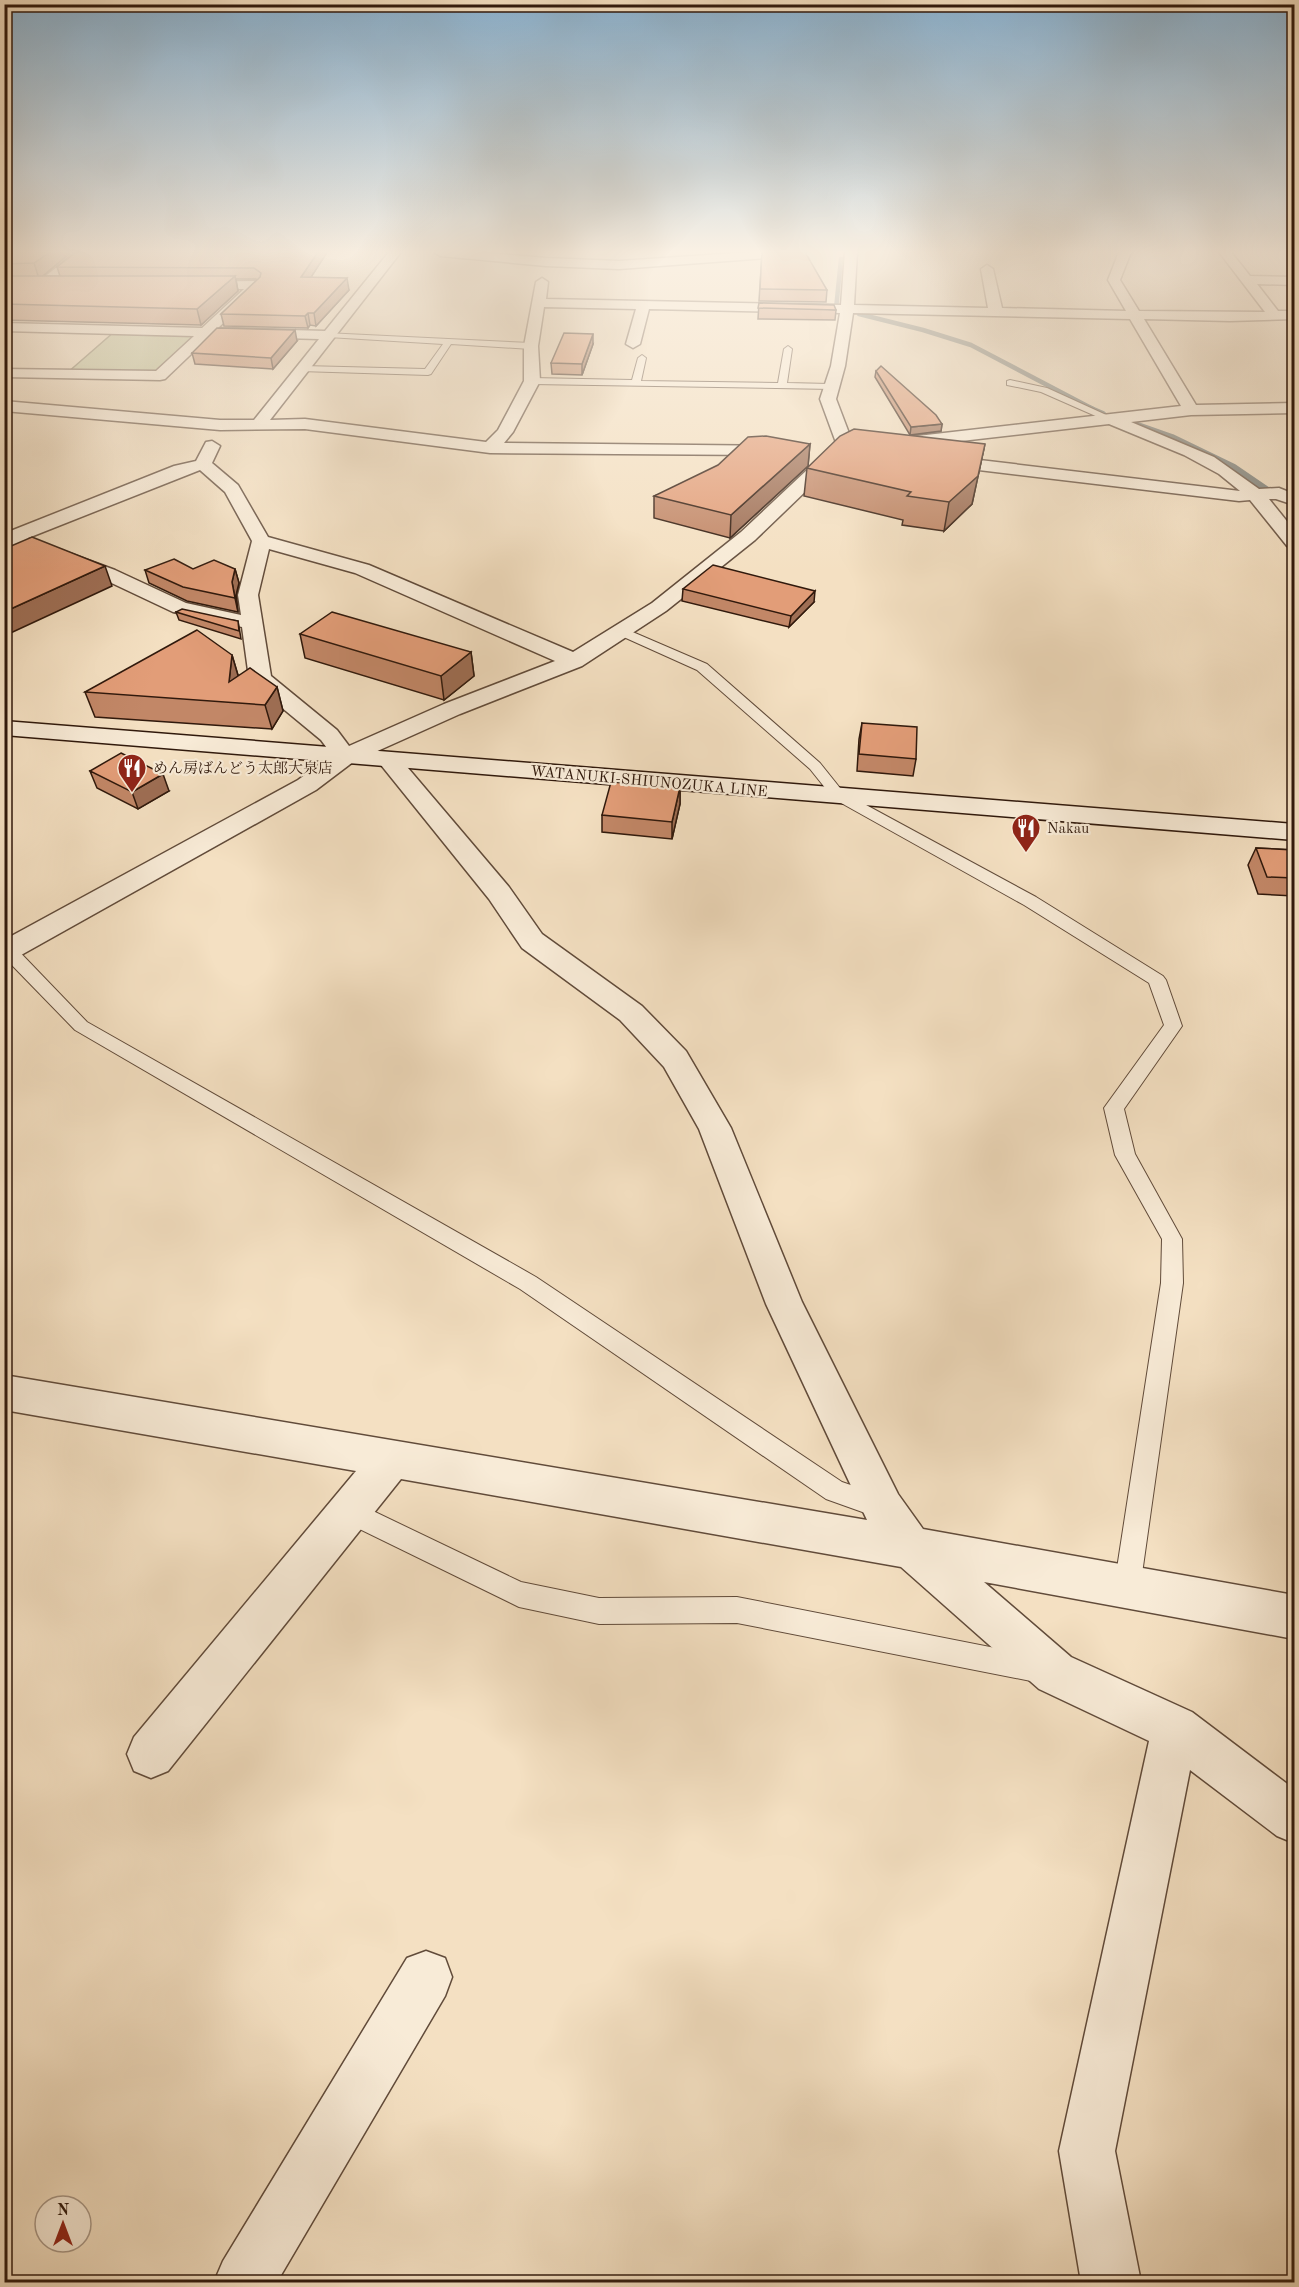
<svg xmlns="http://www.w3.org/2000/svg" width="1299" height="2287" font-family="'Old Standard TT','Noto Serif JP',serif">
<rect width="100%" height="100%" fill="#f4e0c2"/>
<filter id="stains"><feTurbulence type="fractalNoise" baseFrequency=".00333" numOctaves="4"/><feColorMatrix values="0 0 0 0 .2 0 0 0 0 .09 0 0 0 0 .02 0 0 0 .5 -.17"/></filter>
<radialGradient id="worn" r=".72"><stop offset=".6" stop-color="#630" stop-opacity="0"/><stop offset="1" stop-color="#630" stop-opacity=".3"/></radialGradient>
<path fill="#bcc293" stroke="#766e50" stroke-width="1.5" d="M114,332l84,1 -46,42 -85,-2z"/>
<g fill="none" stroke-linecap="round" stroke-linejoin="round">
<path stroke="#737a76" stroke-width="4.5" d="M836,309l5,-50
M859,314l64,16 48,15 122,64"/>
<path stroke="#737a76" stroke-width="6" d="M1089,408l14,6
M1135,424l37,13 62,30 38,26 22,7"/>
<g stroke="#614b3a" stroke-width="2">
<path id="lane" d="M325,333l206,10 4,3 -4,3 -80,-5 -20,30 -3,1 -128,-4v-4l3,-1 122,3 18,-25 -115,-7 -4,-2z
M788,346l4,3 -5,34 43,1 4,3 -1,2 -301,-5 -4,-3 4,-3 100,2 6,-22 4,-3 4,3 -5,23 137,2 6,-34z
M1010,380l37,8 68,31 -8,2 -66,-29 -34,-7v-4z
M621,627l86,37 113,99 24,30 192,104 127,79 3,4 16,46 -58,83 11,45 47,85 1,44 -43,305 -4,9 -9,4 -9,-4 -4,-9 47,-305 1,-44 -47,-84 -11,-47 60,-83 -15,-42 -125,-78 -190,-106 -24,-30 -113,-99 -80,-36 -2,-3z
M4,941l6,1 77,80 449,255 306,205 49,17 3,8 -3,8 -9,4 -56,-20 -306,-210 -445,-259 -71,-73z
M348,1499l173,83 78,16 138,-1 299,59 9,4 4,9 -4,9 -9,4 -299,-59 -138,1 -80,-17 -180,-88 -3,-8 3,-8z"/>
</g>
<g stroke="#614b3a" stroke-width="3">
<path id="street" d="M76,252h13l-41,36h-10l-1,-3 1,-3z
M389,252h12l-131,168 35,-1 181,23 12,-12 26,-49v-35l12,-64 6,-4 6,4 -2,17 295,6 4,-53h12l-3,53 134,3 -7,-39 6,-4 6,4 9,39 124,3 -18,-31 11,-28h12l-11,28 19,31 126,1 -46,-60h12l19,24 44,1v8l-37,-1 21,27h16v8l-64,2 -86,-2 52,86 98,-2v10l-103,2 -60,7 83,35 45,32 20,-1 15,6v11l-18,-6h-7l25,31v18l-7,-2 -37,-46 -11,1 -302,-36 -6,-1 -2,-4 2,-4 6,-1 303,36 -21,-17 -35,-19 -75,-31 -209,24 -8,-5 8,-5 281,-32 -51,-87 -277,-6 -8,53 -9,33 19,50 -19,13 -81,78 -89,71 -84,55 -122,48 -107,48 -37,28 -302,169 -10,2v-21l294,-160 34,-25 -11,-15 -69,-57 -3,-5 -7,-51 -69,-15 -72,-34 -69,-27 -28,-8v-11h4l166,-66 22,-5 10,-19 6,-1 8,5 -8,17 26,22 30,52 101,28 204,87 79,-49 89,-71 83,-78 14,-6 -18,-49 11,-33 9,-53 -191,-4 -9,35 -7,4 -7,-4 10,-35 -92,-2 -6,39 2,35 -27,51 -9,11 279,3 2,4 -2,4 -6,1 -287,-2 -185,-24 -85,1 -216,-19v-10l216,19h34l65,-81 -109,-3 -45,43 -5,1 -156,-3v-8l152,2 38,-35 -190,-5v-8l198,5 42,-39h-51l-6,-4 1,-3 67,-1 6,4 -1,3 -42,40 107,3zM200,470l25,22 27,49 -14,54 3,20 -55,-12 -71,-33 -87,-32zM269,549l86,24 200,88 -111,43 -95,42 -12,-16 -66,-54 -13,-81z
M434,252h40l72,6 73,3 133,-9h49l-6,4 -176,13 -73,-3 -106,-10z
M389,753l8,2 112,132 33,47 100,72 44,45 45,77 71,174 96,192 25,35 371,66v44l-310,-57 87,75 121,55 102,77v54l-17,-7 -87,-66 -75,381 26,131h-60l-22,-131 90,-410 -110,-52 -138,-122 -500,-88 -233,292 -17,7 -17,-7 -7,-17 7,-17 222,-266 -352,-61v-35l863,145 -101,-216 -67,-175 -35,-62 -44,-47 -98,-72 -33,-49 -112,-139 4,-5z
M426,1951l19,7 7,19 -7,19 -168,286h-63l9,-21 184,-303z"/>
</g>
<g stroke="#30190c" stroke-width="3">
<path id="secondary" d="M4,721l1290,103v16l-1290,-105z"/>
</g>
<use href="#lane" fill="#f8ebd7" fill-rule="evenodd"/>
<use href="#street" fill="#f8ebd7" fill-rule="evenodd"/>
<use href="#secondary" fill="#f8ebd7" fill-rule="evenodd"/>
</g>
<path fill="#c28767" stroke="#30190c" stroke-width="1.5" d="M4,252h65v2l-26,22h17l-3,-9 19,-15h249l1,2 -15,23 38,13 -33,36 -6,-1 -2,3 -84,-2 -3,-12 36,-34 -1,-1h-20l2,12 -37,34 -197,-5z
M762,252l65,38 -1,12 -67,-1z
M759,303l77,7 -1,10 -77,-1z
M297,341l-24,28 -78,-5 -3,-11z
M593,344l-11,31 -30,-1 -1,-11z
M876,371l66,53 -1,7 -31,4 -35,-58z
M810,444l-2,22 -78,72 -76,-20v-22z
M984,448l-12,56 -28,27 -42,-6 1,-5 -99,-24 3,-28z
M193,569h42l4,14 -3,12 2,17 -51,-11 -38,-18 -4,-13z
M683,589l131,13 -25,25 -107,-26z
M176,612l62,9 3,18 -62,-19z
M300,634l171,18 3,24 -30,24 -139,-42z
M232,655l6,20 39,12 6,24 -11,18 -177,-12 -10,-25z
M862,723l54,36 -3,17 -56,-5 2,-32z
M90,771l79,20 -31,18 -41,-21z
M680,787v17l-8,35 -70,-7v-17z
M1256,848l38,2v46l-36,-2 -10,-29z"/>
<path fill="#9e6e54" stroke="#30190c" stroke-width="1.5" d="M50,252h19v2l-30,25 -5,-16z
M318,252h7l1,2 -22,34 -3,-11z
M235,276l3,15 -37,34 -4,-16z
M347,278l2,12 -33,36 -2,-13z
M308,313l2,12 -2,3 -3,-12z
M295,330l2,11 -24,28 -2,-11z
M593,334v10l-11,31v-11z
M942,424l-1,7 -31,4 1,-8z
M810,444l-2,22 -78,72 1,-23z
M985,444l-13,60 -28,27 5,-29z
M105,566l7,20 -108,50v-24z
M235,569l4,14 -3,12 2,17 -3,-14 -3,-16z
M815,591l-1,11 -25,25 2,-11z
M471,652l3,24 -30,24 -3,-24z
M232,655l7,24 -10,3z
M277,687l6,24 -11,18 -7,-24z
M163,774l6,17 -31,18 -6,-17z
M680,787v17l-8,35v-17z"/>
<path fill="#e29d78" stroke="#30190c" stroke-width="1.5" d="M4,252h46l-16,11 -30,1z
M76,252h242l-17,25 46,1 -33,35h-6l-3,3 -84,-2 39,-37 1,-4 -7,-5 -197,-1z
M762,252h43l22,38 -67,-1z
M4,276h231l-38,33 -193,-5z
M759,303l75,2 2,5 -78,-2z
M217,328l78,2 -24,28 -79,-5z
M564,333l29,1 -11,30 -31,-1z
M881,366l55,49 6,9 -31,3 -35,-56z
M854,429l131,15 -7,32 -29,26 -42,-6 4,-4 -104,-24 33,-32z
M766,436l44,8 -79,71 -77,-19 64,-31 30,-28z
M32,537l73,29 -101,46v-63z
M174,559l19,10 21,-9 21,9 -3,13 3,16 -52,-11 -38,-17z
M713,565l102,26 -24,25 -108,-27z
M182,609l56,12 1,10 -63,-19z
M332,612l139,40 -30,24 -141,-42z
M197,630l35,25 -3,27 21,-14 27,19 -12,18 -180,-13z
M862,723l55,4 -1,32 -57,-5z
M121,753l42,21 -31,18 -42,-21z
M611,782l69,5 -8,35 -70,-7z
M1256,848l38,2v28l-27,-1z"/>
<linearGradient id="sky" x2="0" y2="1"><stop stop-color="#8bb6d7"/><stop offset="0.44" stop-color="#faf1e4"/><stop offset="1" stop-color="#faf1e4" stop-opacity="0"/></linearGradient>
<rect width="1299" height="572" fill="url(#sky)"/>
<defs>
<g id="restaurant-pin" transform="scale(1.5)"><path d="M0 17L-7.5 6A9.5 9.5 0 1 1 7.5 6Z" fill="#8f2418" stroke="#f8ebd7"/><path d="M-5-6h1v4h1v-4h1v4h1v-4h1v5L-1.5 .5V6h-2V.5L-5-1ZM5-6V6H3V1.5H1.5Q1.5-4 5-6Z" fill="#fff"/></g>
</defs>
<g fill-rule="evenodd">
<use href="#restaurant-pin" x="132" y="768"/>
<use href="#restaurant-pin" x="1026" y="828"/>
</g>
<g text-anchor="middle" stroke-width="4.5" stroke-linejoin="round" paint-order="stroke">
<g font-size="15" fill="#30190c" stroke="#f8ebd7" text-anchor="start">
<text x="153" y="773">めん房ばんどう太郎大泉店</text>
<text x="1047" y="833">Nakau</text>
</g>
<g font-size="15" fill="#30190c" stroke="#f8ebd7">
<text transform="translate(649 781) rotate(5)" y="5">WATANUKI-SHIUNOZUKA LINE</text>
</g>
</g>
<rect width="1299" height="2287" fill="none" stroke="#f4e0c2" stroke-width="24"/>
<rect x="6" y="6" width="1287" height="2275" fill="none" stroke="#30190c" stroke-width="3"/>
<rect x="12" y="12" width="1275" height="2263" fill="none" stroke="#30190c" stroke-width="1.5"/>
<g transform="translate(63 2224)"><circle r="28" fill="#f8ebd7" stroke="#a89786" stroke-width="1.5"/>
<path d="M0-4.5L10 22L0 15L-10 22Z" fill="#8f2418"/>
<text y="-9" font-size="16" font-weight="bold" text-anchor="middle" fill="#30190c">N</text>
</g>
<rect width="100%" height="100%" filter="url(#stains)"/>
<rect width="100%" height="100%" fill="url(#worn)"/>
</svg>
